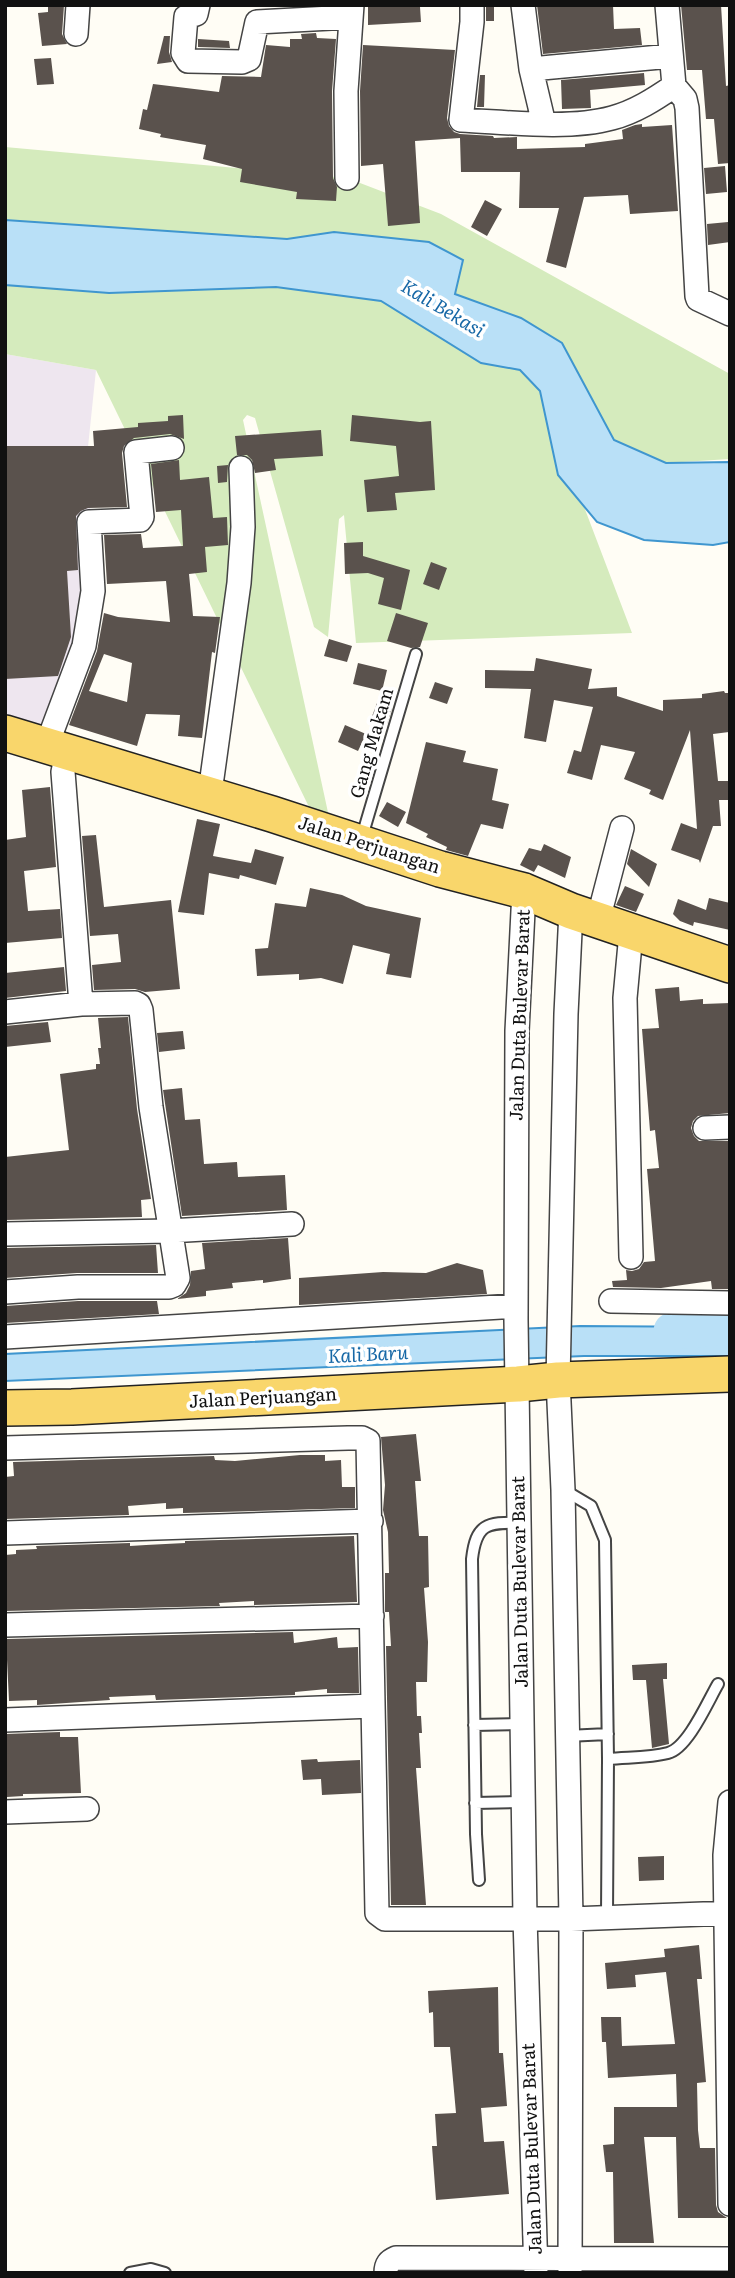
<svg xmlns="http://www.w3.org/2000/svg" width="735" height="2278" font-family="Literata,serif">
<rect width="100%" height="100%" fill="#fffdf5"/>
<path fill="#eee6ef" d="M5,354l91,16 -8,77 5,144 -47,156 -41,-14z"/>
<path fill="#d5ebbd" d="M5,147l342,31 94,36 289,160v85l-64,4 -52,-23 -52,-97 -41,-25 -66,-24 -121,-62 -47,7 -282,-19z
M5,285l104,8 167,-6 105,14 100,61 39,8 20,21 92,242 -276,10 -12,-128 -5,4 -11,118 -14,-10 -59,-209 -8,-3 -4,5 86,397 -20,-10 -213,-437 -91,-16z"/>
<path fill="#b9e0f7" stroke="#3f96cf" stroke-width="2" d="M5,220l282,19 47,-7 95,10 34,18 -8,34 66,24 41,25 52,97 52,23 64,-1v80l-17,3 -69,-5 -47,-18 -39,-47 -18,-84 -20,-21 -39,-7 -100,-62 -105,-14 -167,6 -104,-8z
M580,1326l150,1v29h-146l-579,25v-27z"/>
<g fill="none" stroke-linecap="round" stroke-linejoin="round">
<path stroke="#b9e0f7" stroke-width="37" d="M672,1331l58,-5"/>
</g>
<path fill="#5a524d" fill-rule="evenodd" d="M48,5h16l-2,29 5,10 -25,2 -4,-33 10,-1z
M368,5l52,2 1,15 -53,3z
M486,5h8v16h-8z
M537,5h76l1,24 26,-1 2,17 -99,9z
M681,5h40l5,81 4,-1v78l-12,1 -4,-45h-8l-4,-49h-15z
M316,33l1,5 19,1 -4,52 1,87 4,9 -1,14 -40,-2 1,-7 -57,-10 2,-13 -39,-10 3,-14 -46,-8 1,-3 -22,-5 4,-20 4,1 6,-26 66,8 3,-16 39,1 5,-32 24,2v-8h12l-1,-5z
M164,36h6l-1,16 3,10 -15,2z
M198,39l31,2 1,7 -32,-1z
M363,45l92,5 -8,68 2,8 5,6 6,2 33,2 1,2 23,-1v12l68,-2v-3l38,-5 -1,-9 13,-5 7,-1v3l30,-2 6,86 -48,3 -2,-19 -44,2 -18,71 -20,-6 13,-54h-40l1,-36h-59l-1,-34 -45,3 5,82 -32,3 -5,-62 -22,2 -1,-75z
M51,58l3,26 -17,1 -3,-26z
M644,73l1,12 -55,5 1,18 -29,1 -1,-29z
M480,75h5l-1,32h-7z
M725,166l2,26 -21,2 -2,-26z
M485,200l17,9 -15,27 -16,-9z
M728,222l2,20 -22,3 -1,-21z
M183,415l1,24 -14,-5 -36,4 -10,8 -2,7 5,54 -39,1 -7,3 -5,5 2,54 -11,1 4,66 -13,39 -53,3v-233h89l-1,-15 45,-4v-4l30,-2v-5z
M352,415l68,7 11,-1 4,69 -40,3 2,17 -30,2 -3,-32 35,-4 -3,-30 -46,-5z
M321,430l2,26 -49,3 2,11 -21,3 -3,-13 -5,-5h-10l-2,-19z
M179,460l1,20 29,-3 4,41 14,-1 1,28 -23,2 2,25 -18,2 4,42 27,1 -5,36 -3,-1 -10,86 -24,-2 2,-21 -34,-1 -9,32 -68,-21 28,-74 7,-38 14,4 52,5 -4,-41 -59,3 -3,-49 37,-1 2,14 40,-2 -2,-36 -25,2 -5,-48zM104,654l28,9 -5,39 -38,-11z
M228,465l-1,17 -9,1 -1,-17z
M363,542v14l47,14 -9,40 -23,-6 6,-26 -16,-5 -23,1 -1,-31z
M431,562l16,6 -8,22 -16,-6z
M396,613l32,10 -8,24 -9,1 -24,-7z
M329,639l23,7 -5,16 -23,-6z
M536,658l56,11 -4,20 29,-2v9l46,15v-11l39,-2v-4l22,-3 1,2h5l-1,39 -16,2 5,47h12v19h-11l2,26h-8l-13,37 -1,-3 -28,-10 10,-27 16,6 -7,-99 -27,70 -14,-6 2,-4 -27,-11 11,-27 -34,-7 -9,35 -25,-7 7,-23 7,2 12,-45 -39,-7 -8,42 -22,-4 7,-49 -46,-1v-18l49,1z
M358,663l29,7 -5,21 -29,-7z
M435,682l18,6 -6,16 -18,-6z
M377,703l15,5 -5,16 -16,-5z
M345,725l21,9 -8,17 -20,-9z
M426,742l40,9 -3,11 35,7 -6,31 17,4 -6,25 -22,-5 -13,32 -22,-6 1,-3 -21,-10 2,-3 -22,-11z
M50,787l6,80 -32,4 4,40 32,-2 2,29 -57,5v-103l21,-3 -4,-47z
M387,802l19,10 -8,15 -19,-11z
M197,819l23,5 -7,32 38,7 4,-14 29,8 -8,28 -36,-10 -1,4 -30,-6 -5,42 -26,-3z
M96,835l8,72 67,-7 9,89 -35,3 -10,-3 -41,1 -2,-25 29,-3 -3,-28 -28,2 -8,-100z
M544,844l27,13 -6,21 -27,-13 -4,7 -14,-7 9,-17 12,3z
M631,849l26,15 -8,23 -22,-23z
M625,886l19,8 -8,18 -20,-7z
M310,888l32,7 24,11 55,12 -10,60 -25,-4 4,-20 -37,-9 -10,39 -22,-6 -22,2v-6l-42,2 -2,-27 13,-1 7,-45 31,4z
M709,898l21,5v27l-36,-8 -1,4 -13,-5 -7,-7 5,-15 28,11z
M64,967l2,24 -61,7v-25z
M679,987l1,14 23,-2v5l27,-1v110l-32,3 -5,5 -2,7 3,8 5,5h31v148h-18l-1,-8 -50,7 -48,-1 -1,-6 15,-1 -1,-10 6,1 7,-2 5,-7 11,-1 -8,-92 12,-1 -4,-38 -5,1 -8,-102 17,-1 -4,-39z
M128,1017l9,92 14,90 -10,1 1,17 -137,3v-63l64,-7 -9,-76 36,-5v-5h4l-2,-16h3l-3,-30z
M48,1022l3,20 -46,5v-21z
M183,1031l2,18 -26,3 -2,-19z
M182,1088l3,32 15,-1 4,45 33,-2 1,15 47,-2 2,35 -105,6 -19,-126z
M288,1238l3,41 -28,4v-3l-31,3 1,5 -27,3v5l-29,3 9,-6 4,-8 1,-14 14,-2 -3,-26z
M156,1245l2,28h-81l-72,5v-30z
M457,1263l26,7 4,24 -188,11v-27l84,-6 43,1z
M78,1301h79l2,13 -154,9v-17z
M416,1434l5,47h-6l4,55h9l1,51 -5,1 4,54 -1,40h-11l1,34h4l1,17h-3l2,35h-5l10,137h-35l-5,-259h5l-2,-34h-4v-39h4l-1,-41 -5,-22 2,-25 -4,-48z
M300,1455h25v6l16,-1 1,27h13v21l-172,5v-5l-17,1v-6l-38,3 1,9 -124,4v-42l9,-1 -1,-14 201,-6 1,4 20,1z
M354,1536l3,66 -103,3v-4l-35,2 1,3 -215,5v-56l11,-1v-4l21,-1 -1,-3 94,-3v3l16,-1 39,-2v-2z
M293,1632l1,11 43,-6 1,11 20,-1 1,46h-32v-4l-32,3v3l-139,5 -1,-5 -46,2 1,3 -73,5v-5l-28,1 -3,-62z
M667,1663v16h-4l6,65 -17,4 -6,-68h-13l-1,-15z
M60,1732v5h18l3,56 -58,1v2l-16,1 -2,-63z
M317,1759l1,3 42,-2 1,33 -39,2 -1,-16 -18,1 -2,-20z
M664,1856v24l-25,1 -1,-24z
M699,1945l3,34h-5l9,103 -9,1 1,47 2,18h15l1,57 2,7 9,6h-49l-2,-81h-32l10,106h-40l-1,-71h-7l-3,-27 11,-1v-37h63l-1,-33 -68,4 -2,-36h-4l-1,-25h20l1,29 53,-2 -9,-72 -31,3 1,12 -29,2 -2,-26 60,-6 -1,-8z
M498,1987l1,66h4l4,53 -26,2 3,34 20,-1 5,53 -73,6 -4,-54h5l-2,-32 21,-1 -6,-66h-16l-1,-35 -4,1 -1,-22z"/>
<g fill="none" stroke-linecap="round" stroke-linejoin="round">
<g stroke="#444" stroke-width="14">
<path id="lane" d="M361,840l55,-186
M564,1490l27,16 14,34 3,219 -1,158
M474,1725l48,-1
M567,1736l41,-2
M608,1759c19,-2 41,-1 60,-6 20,-5 40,-52 50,-69
M475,1803l48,-1
M479,1880l-3,-46 -4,-275c4,-35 15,-37 47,-36
M130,2273l21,-4 14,4"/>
</g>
<g stroke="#444" stroke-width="26">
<path id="street" d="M198,5l-2,9 -10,3 -3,36 5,8 54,1 7,-3 8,-37 93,-5
M472,5v17l-11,98c45,2 108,10 151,-2 23,-6 43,-19 62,-32
M523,5l8,64 13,55
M667,5l7,81 11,13 2,9 10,188 1,3 32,15
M76,34l2,-29
M531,69l140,-13
M347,178l-1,-87 6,-86
M46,747l38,-101 9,-55 -4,-69 51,-2 2,-3 -6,-65 36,-4
M207,794l5,-16 27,-195 4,-56 -2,-59
M524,891l-7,140 -1,289 9,598 11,355
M598,920l24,-92
M5,1012l76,-8
M705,1128l25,-1
M5,1234l164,-3 123,-7
M631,1257l-6,-259 6,-65
M5,1292l73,-5h91l5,-2 4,-7 -27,-171 -10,-97 -2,-5 -4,-2 -54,1 -18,-232 4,-20
M611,1301l119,2
M5,1337l511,-31
M5,1448l343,-10h14l6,3 9,472 8,6h186l159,-6
M5,1533l366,-12
M5,1625l367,-9
M5,1720l368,-14
M730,1802l-5,53 5,349
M5,1812l82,-3
M386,2273c0,-9 3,-12 10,-15 112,0 222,1 334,1
M570,2273l1,-354 -8,-429 -5,-110 8,-366 5,-103"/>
</g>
<g stroke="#222" stroke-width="38">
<path id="primary" d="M5,733l267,81 168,55 84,22 47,20 159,54
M5,1408l67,-1 446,-23 40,-4 172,-6"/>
</g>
<use href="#lane" stroke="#fff" stroke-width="10"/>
<use href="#street" stroke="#fff" stroke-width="23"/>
<use href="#primary" stroke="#f9d66b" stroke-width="35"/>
</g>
<g text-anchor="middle" stroke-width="7" stroke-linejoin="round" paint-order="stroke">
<g font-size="18" fill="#111" stroke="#fff">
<text transform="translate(372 743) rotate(-74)" y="6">Gang Makam</text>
<text transform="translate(369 845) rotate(18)" y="6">Jalan Perjuangan</text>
<text transform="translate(520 1015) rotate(-88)" y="6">Jalan Duta Bulevar Barat</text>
<text transform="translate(263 1398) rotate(-3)" y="6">Jalan Perjuangan</text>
<text transform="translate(520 1582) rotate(-91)" y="6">Jalan Duta Bulevar Barat</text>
<text transform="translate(532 2149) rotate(-92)" y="6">Jalan Duta Bulevar Barat</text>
</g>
<g font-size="19" font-style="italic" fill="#1768a6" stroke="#fff">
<text transform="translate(443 308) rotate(31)" y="7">Kali Bekasi</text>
<text transform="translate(368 1354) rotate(-3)" y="7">Kali Baru</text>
</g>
</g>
<rect width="735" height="2278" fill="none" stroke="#111111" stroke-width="14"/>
</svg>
